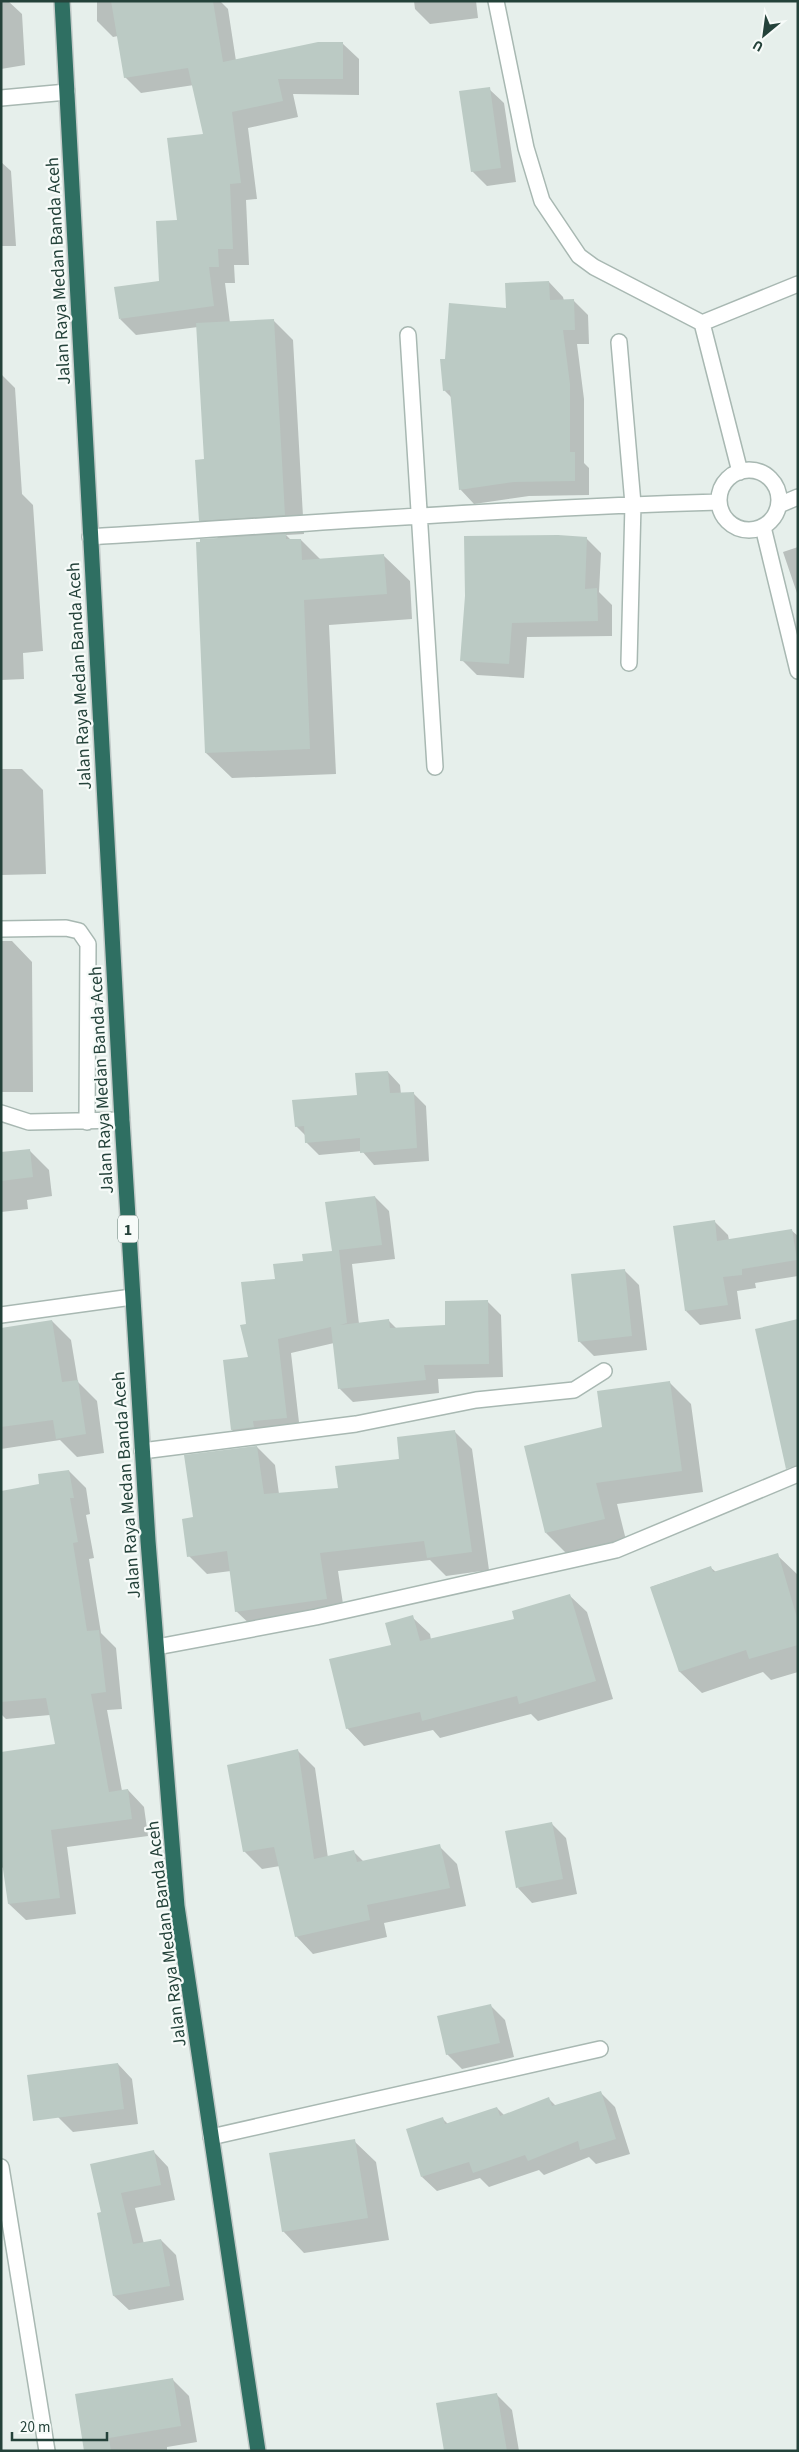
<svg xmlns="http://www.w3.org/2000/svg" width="799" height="2452" font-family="'Source Sans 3',sans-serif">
<rect width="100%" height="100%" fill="#e6efeb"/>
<path fill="#0003" d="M1,1h7l14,13 3,51 -24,4z
M97,1h123l8,8 8,52 106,-18 17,16v36l-66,-1 5,23 -50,11 9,71 -11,1 3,65h-15l1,18h-10l5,40 44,-2 19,19 11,194 -18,1 5,5h10l20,20 63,-4 26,25 2,38 -83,6 7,149 -104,4 -26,-25 13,-214 -19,-19 5,-59 -7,-134 -62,8 -16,-16 40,-37 45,-147 -11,-50 -53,8 -16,-16 -7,-41 -5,1 -16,-16z
M414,1h62l2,17 -48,6 -15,-15z
M489,89l15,14 12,79 -29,4 -15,-15z
M1,162l10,9 5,75h-15z
M549,282l14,15 1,4h10l14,14 1,29h-12l7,55v64l5,5v27l-60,1 -55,8 -14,-15 -8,-91 -8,-8 2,-30 62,-51z
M1,374l14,14 7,106 11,11 10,146 -20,2 1,26 -23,1z
M586,538l15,15 -2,39 13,13v31l-85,1 -3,41 -47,-3 -15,-15z
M798,547v49l-15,-44z
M1,769h21l21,21 3,84 -45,1z
M1,941h11l20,21 1,130h-32z
M388,1072l12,13 1,9 12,-1 13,13 3,55 -55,4 -12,-14 -43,4 -13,-13v-6l-10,-10 62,-30z
M29,1150l20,20 3,26 -25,4 1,9 -27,3v-58z
M375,1197l14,14 6,48 -43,5 7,60 30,-3 8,8 50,-3 40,-25 14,14 2,62 -65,2 1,14 -86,9 -13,-13 -6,-46 -43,10 9,78 -54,13 -14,-14 17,-72 -2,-33 29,-45 28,-18 29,-10z
M714,1221l14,14 1,5 62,-10 7,6v40l-43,7 1,5 -19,3 4,28 -41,6 -14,-14z
M624,1270l15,15 8,65 -53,6 -15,-15z
M52,1321l19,19 7,42 19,19 7,52 -27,4 -17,-17 -59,9v-120z
M669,1382l22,22 12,88 -86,12 9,36 -59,14 -21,-21 57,-105z
M454,1431l18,18 17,121 -43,6 -16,-16 -92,11 7,46 -90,12 -19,-18 -5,-40 -24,3 -18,-18 6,-38 62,-71 18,18 4,29 60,-5z
M69,1471l17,17 4,26 -4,1 8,43 -5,1 12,74 15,15 6,61 -15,1 15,81 6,-1 16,17 4,29 -81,11 9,67 -50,6 -17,-16 -5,-35 -3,-3v-105l56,-16 -7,-30 -44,4 -5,-5v-222l40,-7z
M777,1555l21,20v97l-27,8 -8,-8 -61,21 -22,-21 -29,-85 59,-20 6,5z
M569,1595l18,17 26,87 -75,22 -7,-7 -91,24 -7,-8 -69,16 -17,-18 46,-82 19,-29 18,17 1,6 85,-20z
M298,1751l17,17 13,90 26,-6 10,10 75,-16 18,18 9,42 -82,17 3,14 -74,17 -17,-18 -16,-70 -18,3 -18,-18z
M551,1823l15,15 11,56 -45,9 -14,-15z
M490,2005l15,15 9,37 -52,12 -15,-15z
M118,2064l14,15 6,45 -65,8 -15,-15z
M600,2092l15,15 15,47 -34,10 -7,-7 -45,18 -5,-5 -50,17 -9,-9 -43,13 -15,-14 21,-58 6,6 48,-17 8,8 44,-17 7,7z
M354,2141l22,21 13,78 -85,13 -21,-22z
M154,2152l14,15 7,33 -40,8 9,36 17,-4 15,15 8,45 -55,10 -15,-14 -12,-83z
M173,2380l16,16 8,46 -30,5v4h-81z
M497,2395l15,15 7,41h-74z"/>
<path fill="#bbcac4" d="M111,1h102l10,61 95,-20h25v37h-65l5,22 -51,11 9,71 -11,1 3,65h-15l1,18h-10l5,39 -95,13 -5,-32 45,-6 -3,-60 21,-1 -10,-82 36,-4 -15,-66 -64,10z
M490,87l11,81 -30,4 -12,-81z
M549,281l1,19 24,-1 1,31h-12l7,54v68h5v29l-61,1 -55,8 -9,-100 -7,1 -3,-32h5l4,-56 57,5 -1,-25z
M274,319l11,196 -86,6 -4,-61 9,-1 -8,-136z
M286,534v5h15l1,21 82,-6 3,40 -83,6 6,149 -105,4 -9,-211h4v-3z
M558,535l29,2 -2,52 12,-1 1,33 -86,2 -3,41 -49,-3 5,-65 -1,-60z
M388,1071l2,22 24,-1 3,56 -57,5v-15l-55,5 -1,-17 -9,1 -3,-27 65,-5 -2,-22z
M30,1149l3,28 -32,4v-29z
M375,1196l7,49 -43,5 8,73 -7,2 49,-6 1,9 55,-3v-24l43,-1 1,64 -65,1 2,15 -88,9 -7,-62 -53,12 9,79 -34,3 1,6 -23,3 -8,-70 25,-3 -8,-32 6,-1 -5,-42 34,-3 -2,-15 30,-3 -1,-7 30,-3 -7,-49z
M715,1220l2,21 75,-12 5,31 -55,9v6l-19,2 5,28 -43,6 -12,-85z
M625,1269l7,67 -54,6 -7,-68z
M798,1319v146l-12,4 -31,-140z
M52,1320l10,62 16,-2 8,54 -30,5 -3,-19 -52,7v-99z
M670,1381l12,90 -86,12 9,36 -60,14 -21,-87 78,-19 -5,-36z
M455,1430l17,122 -45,6 -3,-17 -104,12 7,46 -92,13 -8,-61 -40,6 -5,-38 11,-2 -9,-62 73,-9 7,48 74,-6 -3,-22 64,-7 -2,-22z
M69,1470l5,28h-4l8,44 -5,1 14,88 12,-1 7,62 -15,2 18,98 19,-3 4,30 -81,11 9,68 -52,6 -7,-49v-103l54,-8 -9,-46 -45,4v-211l38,-7 -1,-10z
M778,1553l20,68v24l-49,14 -3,-9 -67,22 -29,-85 61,-21 2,6z
M570,1594l26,87 -77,23 -2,-8 -95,25 -2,-9 -74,17 -17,-70 62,-14 -6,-22 28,-8 7,26 94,-22 -2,-8z
M298,1749l16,110 40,-9 3,12 83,-18 10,44 -83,17 3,15 -75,17 -21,-90 -31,5 -16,-87z
M552,1822l11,57 -47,9 -11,-57z
M491,2004l9,39 -54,12 -9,-39z
M118,2063l6,46 -91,12 -6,-46z
M601,2091l15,48 -36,11 -2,-9 -50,20 -3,-6 -52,18 -4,-11 -48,15 -15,-48 37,-12 2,7 52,-17 3,9 49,-19 3,9z
M355,2139l13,79 -86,14 -13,-79z
M154,2150l7,35 -40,8 12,51 28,-5 9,47 -57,10 -16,-83 4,-1 -11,-48z
M173,2378l8,48 -72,12 2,13h-27l-9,-57z
M497,2393l10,58h-63l-8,-48z"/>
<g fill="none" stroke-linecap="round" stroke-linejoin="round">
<g stroke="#a8b8b2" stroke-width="18">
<path id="lane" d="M1,929l65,-1 13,3 9,13 -1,178
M1,1113l28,9 93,-2"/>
</g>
<g stroke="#a8b8b2" stroke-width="18">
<path id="street" d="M496,1l30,147 16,53 37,55 15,11 108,56
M1,98l66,-6
M408,335l27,432
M619,342l14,162 -4,159
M719 500a30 30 0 1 1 60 0a30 30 0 1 1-60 0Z
M740,472l-38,-149 96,-39
M779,505l19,-8
M763,527l35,144
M90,537c209,-13 419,-29 629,-35
M1,1315l131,-18
M142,1451l214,-27 120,-24 98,-10 30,-19
M157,1647l159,-30 300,-67 182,-76
M211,2137l389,-88
M1,2167l46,284"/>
</g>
<g stroke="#c2cac8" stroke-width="18">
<path id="highway" d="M62,1l60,1119 26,421 29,365 81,545"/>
</g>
<use href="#lane" stroke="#fff" stroke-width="15"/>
<use href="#street" stroke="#fff" stroke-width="15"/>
<use href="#highway" stroke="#2f6f62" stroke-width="15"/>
</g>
<g text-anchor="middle" stroke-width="4.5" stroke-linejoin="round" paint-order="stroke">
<rect fill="#f7fbf9" stroke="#637a73" stroke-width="1" x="118" y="1215.5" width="20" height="27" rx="4"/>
<g font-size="16" font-weight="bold" fill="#24423a">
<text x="128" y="1235">1</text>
</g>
<g font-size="18" fill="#24423a" stroke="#f7fbf9">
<text transform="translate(58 271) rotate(-93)" y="6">Jalan Raya Medan Banda Aceh</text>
<text transform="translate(79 676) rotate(-93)" y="6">Jalan Raya Medan Banda Aceh</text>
<text transform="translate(101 1080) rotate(-93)" y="6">Jalan Raya Medan Banda Aceh</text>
<text transform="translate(126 1485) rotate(-94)" y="6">Jalan Raya Medan Banda Aceh</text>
<text transform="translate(166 1934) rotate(-97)" y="6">Jalan Raya Medan Banda Aceh</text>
</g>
</g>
<rect width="799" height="2452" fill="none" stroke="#24423a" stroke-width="5"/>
<g transform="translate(764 35) rotate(209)" stroke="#f7fbf9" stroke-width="4" paint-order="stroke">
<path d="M0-4L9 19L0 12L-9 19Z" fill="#24423a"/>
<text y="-8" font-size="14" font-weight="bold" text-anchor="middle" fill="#24423a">U</text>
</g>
<path d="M12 2432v8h95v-8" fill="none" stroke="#24423a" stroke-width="2.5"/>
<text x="20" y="2432" font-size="15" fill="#24423a" stroke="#f7fbf9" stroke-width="4" paint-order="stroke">20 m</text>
</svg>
